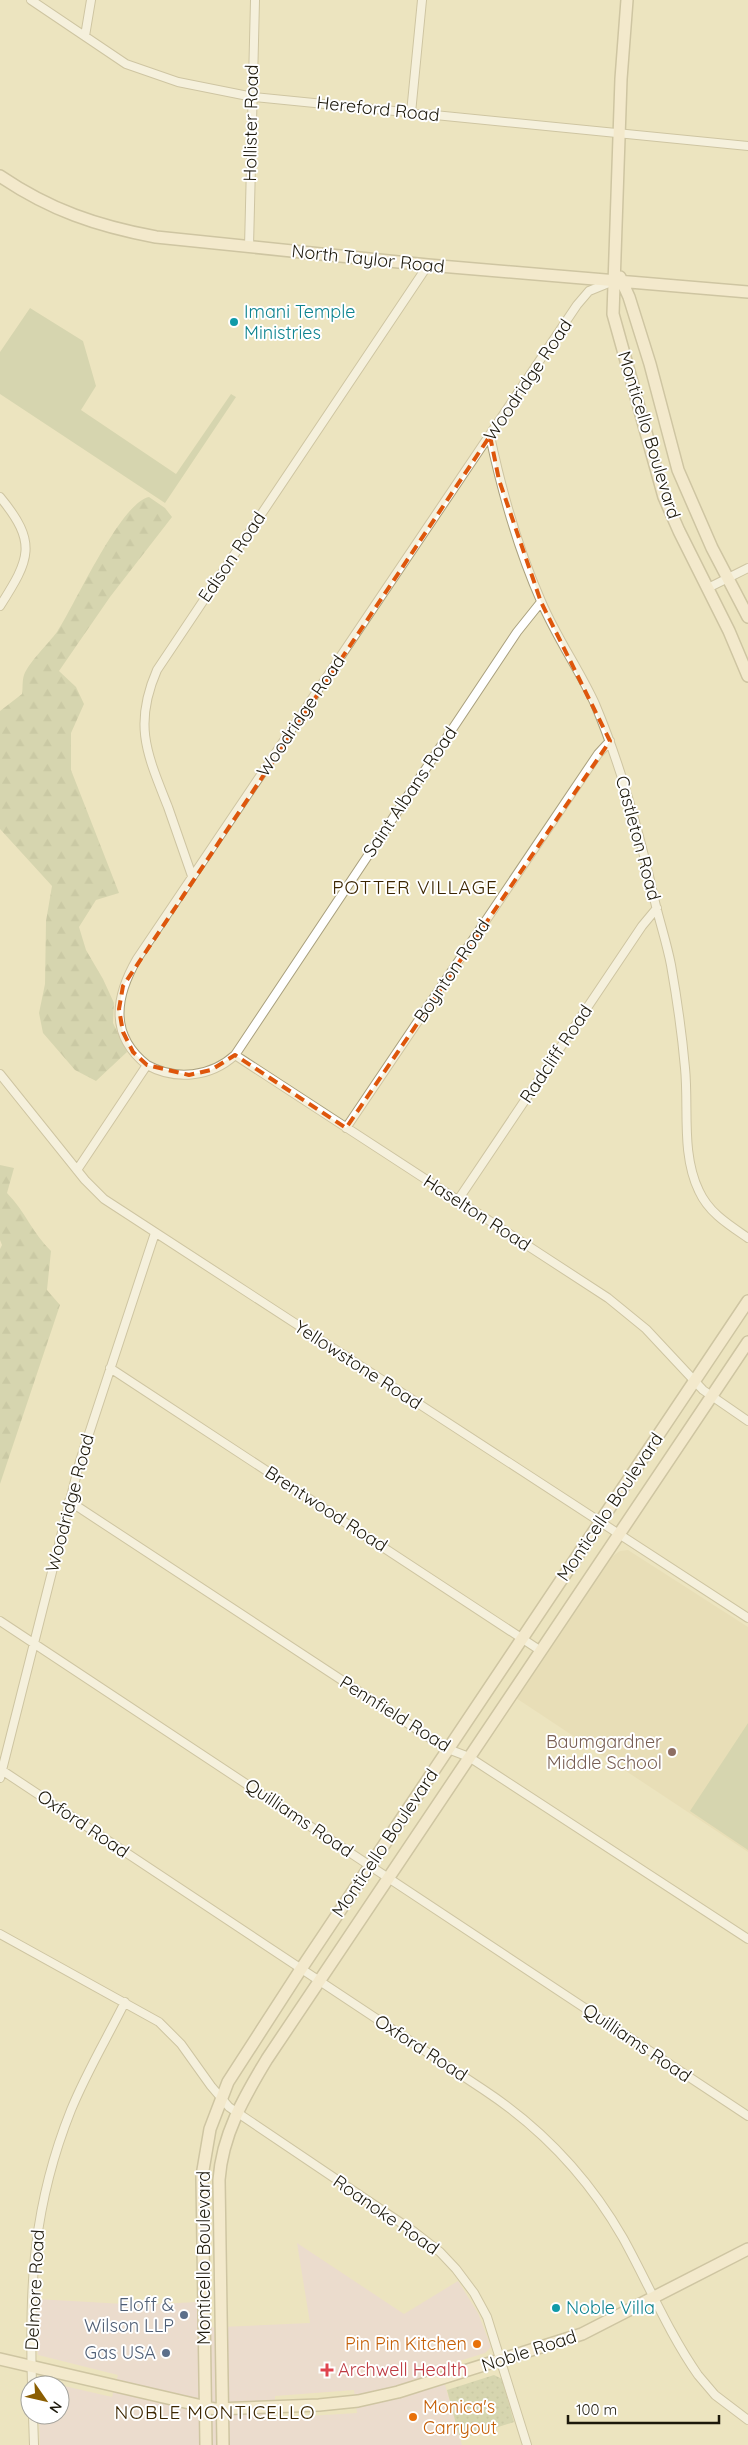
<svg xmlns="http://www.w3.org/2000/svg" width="748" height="2445" font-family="Quicksand,sans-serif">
<defs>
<pattern id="forest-firs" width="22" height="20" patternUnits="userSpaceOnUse" patternTransform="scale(1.25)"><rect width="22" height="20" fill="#bbc49b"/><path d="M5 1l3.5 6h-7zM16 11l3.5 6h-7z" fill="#a0a884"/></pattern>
<pattern id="park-dots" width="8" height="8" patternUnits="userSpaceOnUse" patternTransform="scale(1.25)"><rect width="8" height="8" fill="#bbc49b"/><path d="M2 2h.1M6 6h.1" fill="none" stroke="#a0a884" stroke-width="1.8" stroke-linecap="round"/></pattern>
</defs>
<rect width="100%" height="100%" fill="#ece4bf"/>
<path fill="#e9d2dd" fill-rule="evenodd" d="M297,2243l107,71 54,-33 20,32 13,34 -6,6 -45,14 22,78h-422l-1,-30h21v-30h-22v-5l74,17 6,-22 -80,-20 -2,-17v-39l106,6 55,-3 1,26 112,-5zM354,2390l3,23 -82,5v-22z"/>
<path fill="#e3d8ad" d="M628,1550l120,77v225l-232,-154 94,-140 10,-7z"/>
<path fill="#bbc49b" d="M30,308l53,33 13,45 -15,24 95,64 55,-80 5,3 -71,106 -165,-109v-42z
M748,1723v127l-58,-39z"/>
<path fill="url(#forest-firs)" d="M149,497l16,11 7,9 -62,80 -51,74 17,16 8,17 -13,29v37l48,123 -23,7 -17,27 7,23 17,29 11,24 -1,20 14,29 -31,29 -21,-11 -32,-37 -4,-20 6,-29 1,-63 6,-35 -52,-57v-118l22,-17c1,-6 0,-13 2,-19 5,-13 24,-31 33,-43 18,-27 63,-129 92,-135z
M0,1165l14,3 -7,25c18,18 26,41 44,58l-4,39 13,15 -60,179v-235l2,-4 -2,-5z"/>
<path fill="url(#park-dots)" d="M494,2375l8,4 12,43 -54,17 -13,-49z"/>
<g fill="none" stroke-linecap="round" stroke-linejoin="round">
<g stroke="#a9a07e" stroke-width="10">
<path id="street" d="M31,0l95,64 52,18 75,15 495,49
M85,36l6,-36
M411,113l11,-113
M249,247l6,-247
M490,436c12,56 28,113 51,165 15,36 38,68 54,103 27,64 45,131 60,198 5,21 12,42 16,63 6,34 11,69 14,103 4,40 -4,86 14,123 10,22 30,34 49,47
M0,497c38,46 30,62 0,109
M708,588l40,-20
M192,876c-8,-23 -16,-46 -24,-69 -21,-53 -35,-82 -11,-137l271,-405
M235,1055l373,243 38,31 57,61 45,31
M147,1065c29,16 64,12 88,-10l282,-423 24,-30
M0,1074l85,106 19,19 644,419
M346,1128l252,-374 12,-13
M77,1170l70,-105c-38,-30 -32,-68 -10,-106l440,-654 12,-14 22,-9
M458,1200l184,-274 15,-18
M110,1368l431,283
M69,1501l367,241 12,7 21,8 279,182
M0,1621l748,495
M0,1769l484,321c59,39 104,87 139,148 25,45 45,94 75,137l17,20 33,25
M0,1778l80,-317 75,-228
M0,1934l159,88 22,22 30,42 18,21 184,124 27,21 16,17 18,24 13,24 40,128
M32,2385c-3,-100 1,-180 39,-275 15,-37 36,-72 54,-108
M33,2415l1,30"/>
</g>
<g stroke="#a9a07e" stroke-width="14">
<path id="secondary" d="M627,0l-6,79 -8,235 51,183 15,34 50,100 19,45
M0,176c50,34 97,50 156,61l272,28 320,27
M620,277l9,20 21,67 28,106 34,78 36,69
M0,2359l215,50 104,-4 39,-4 40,-9 184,-58 166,-85
M206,2445l-4,-269 8,-47 18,-47 73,-113 447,-668
M223,2445l-4,-265c3,-45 25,-83 48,-121l481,-717"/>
</g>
<use href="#street" stroke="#fff" stroke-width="8"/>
<use href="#secondary" stroke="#fbf0db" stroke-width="11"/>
</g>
<path d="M0 0H748V2445H0ZM490,436l9,44 42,122 69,139 -264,387 -111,-73 -24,15 -22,5 -42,-10 -14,-13 -10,-20 -4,-23 4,-23z" fill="#ece4bf" fill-opacity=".55" fill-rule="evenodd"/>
<path fill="none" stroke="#de560c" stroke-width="4" stroke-dasharray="10 6" stroke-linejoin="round" d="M490,436l9,44 42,122 69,139 -264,387 -111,-73 -24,15 -22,5 -42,-10 -14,-13 -10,-20 -4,-23 4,-23z"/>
<g fill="#0f9aa8" stroke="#fff" stroke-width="2">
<circle cx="234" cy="322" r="5"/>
<circle cx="556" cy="2308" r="5"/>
</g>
<circle fill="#8d6e63" stroke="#fff" stroke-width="2" cx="672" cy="1752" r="5"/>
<g fill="#5c6f8a" stroke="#fff" stroke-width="2">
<circle cx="184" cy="2315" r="5"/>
<circle cx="166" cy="2353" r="5"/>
</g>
<g fill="#e8710a" stroke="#fff" stroke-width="2">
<circle cx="477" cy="2344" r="5"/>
<circle cx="413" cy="2417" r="5"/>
</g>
<path fill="#e0444e" stroke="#fff" stroke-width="2" d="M324.5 2362.5h5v5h5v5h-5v5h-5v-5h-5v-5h5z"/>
<g text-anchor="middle" stroke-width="4" stroke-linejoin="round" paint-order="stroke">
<g font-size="18" fill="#1c180b" stroke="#fff">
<text transform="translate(378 109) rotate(6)" y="6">Hereford Road</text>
<text transform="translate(251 123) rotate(-89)" y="6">Hollister Road</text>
<text transform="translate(368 259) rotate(6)" y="6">North Taylor Road</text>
<text transform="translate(528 380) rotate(-56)" y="6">Woodridge Road</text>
<text transform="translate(649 435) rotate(73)" y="6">Monticello Boulevard</text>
<text transform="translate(232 557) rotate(-56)" y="6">Edison Road</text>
<text transform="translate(301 716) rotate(-56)" y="6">Woodridge Road</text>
<text transform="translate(410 792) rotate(-56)" y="6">Saint Albans Road</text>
<text transform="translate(638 838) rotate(75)" y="6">Castleton Road</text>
<text transform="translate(452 971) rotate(-56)" y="6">Boynton Road</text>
<text transform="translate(556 1054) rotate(-56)" y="6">Radcliff Road</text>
<text transform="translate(477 1213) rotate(33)" y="6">Haselton Road</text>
<text transform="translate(358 1365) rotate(33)" y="6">Yellowstone Road</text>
<text transform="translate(70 1503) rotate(-75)" y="6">Woodridge Road</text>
<text transform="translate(610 1507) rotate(-56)" y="6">Monticello Boulevard</text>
<text transform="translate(326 1509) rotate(33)" y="6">Brentwood Road</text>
<text transform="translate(395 1714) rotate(32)" y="6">Pennfield Road</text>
<text transform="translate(299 1818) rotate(34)" y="6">Quilliams Road</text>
<text transform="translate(83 1824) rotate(34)" y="6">Oxford Road</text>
<text transform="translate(385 1843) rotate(-56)" y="6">Monticello Boulevard</text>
<text transform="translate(637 2043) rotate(34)" y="6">Quilliams Road</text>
<text transform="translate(421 2048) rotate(33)" y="6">Oxford Road</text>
<text transform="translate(386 2215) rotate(35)" y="6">Roanoke Road</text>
<text transform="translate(204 2258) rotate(-90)" y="6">Monticello Boulevard</text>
<text transform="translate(35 2290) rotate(-87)" y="6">Delmore Road</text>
<text transform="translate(529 2351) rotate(-18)" y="6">Noble Road</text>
</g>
<g font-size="18" fill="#0d838f" stroke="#fff" text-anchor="start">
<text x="244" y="318">Imani Temple<tspan x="244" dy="21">Ministries</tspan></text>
<text x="566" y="2314">Noble Villa</text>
</g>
<g font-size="18" fill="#785e54" stroke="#fff" text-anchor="end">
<text x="662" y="1748">Baumgardner<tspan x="662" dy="21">Middle School</tspan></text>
</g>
<g font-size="18" fill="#4e5e75" stroke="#fff" text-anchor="end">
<text x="174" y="2311">Eloff &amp;<tspan x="174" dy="21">Wilson LLP</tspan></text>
<text x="156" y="2359">Gas USA</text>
</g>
<g font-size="18" fill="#c56008" stroke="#fff" text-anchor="end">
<text x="467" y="2350">Pin Pin Kitchen</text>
<text x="423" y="2413" text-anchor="start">Monica's<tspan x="423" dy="21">Carryout</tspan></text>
</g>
<g font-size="18" fill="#be3a42" stroke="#fff" text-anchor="start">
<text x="338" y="2376">Archwell Health</text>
</g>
<g font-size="19" letter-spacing="1" fill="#3c2601" stroke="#fff">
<text x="415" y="894">POTTER VILLAGE</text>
<text x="215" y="2419">NOBLE MONTICELLO</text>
</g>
</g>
<g transform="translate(45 2400) rotate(124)"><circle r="24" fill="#ffffff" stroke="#a4a39d"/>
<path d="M0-4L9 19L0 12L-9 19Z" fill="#8b5e02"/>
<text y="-8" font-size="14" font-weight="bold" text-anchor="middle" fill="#1c180b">N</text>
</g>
<path d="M568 2415v8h151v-8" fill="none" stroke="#1c180b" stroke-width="2.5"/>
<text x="576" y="2415" font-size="15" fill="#1c180b" stroke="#ffffff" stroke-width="4" paint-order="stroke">100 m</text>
</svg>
